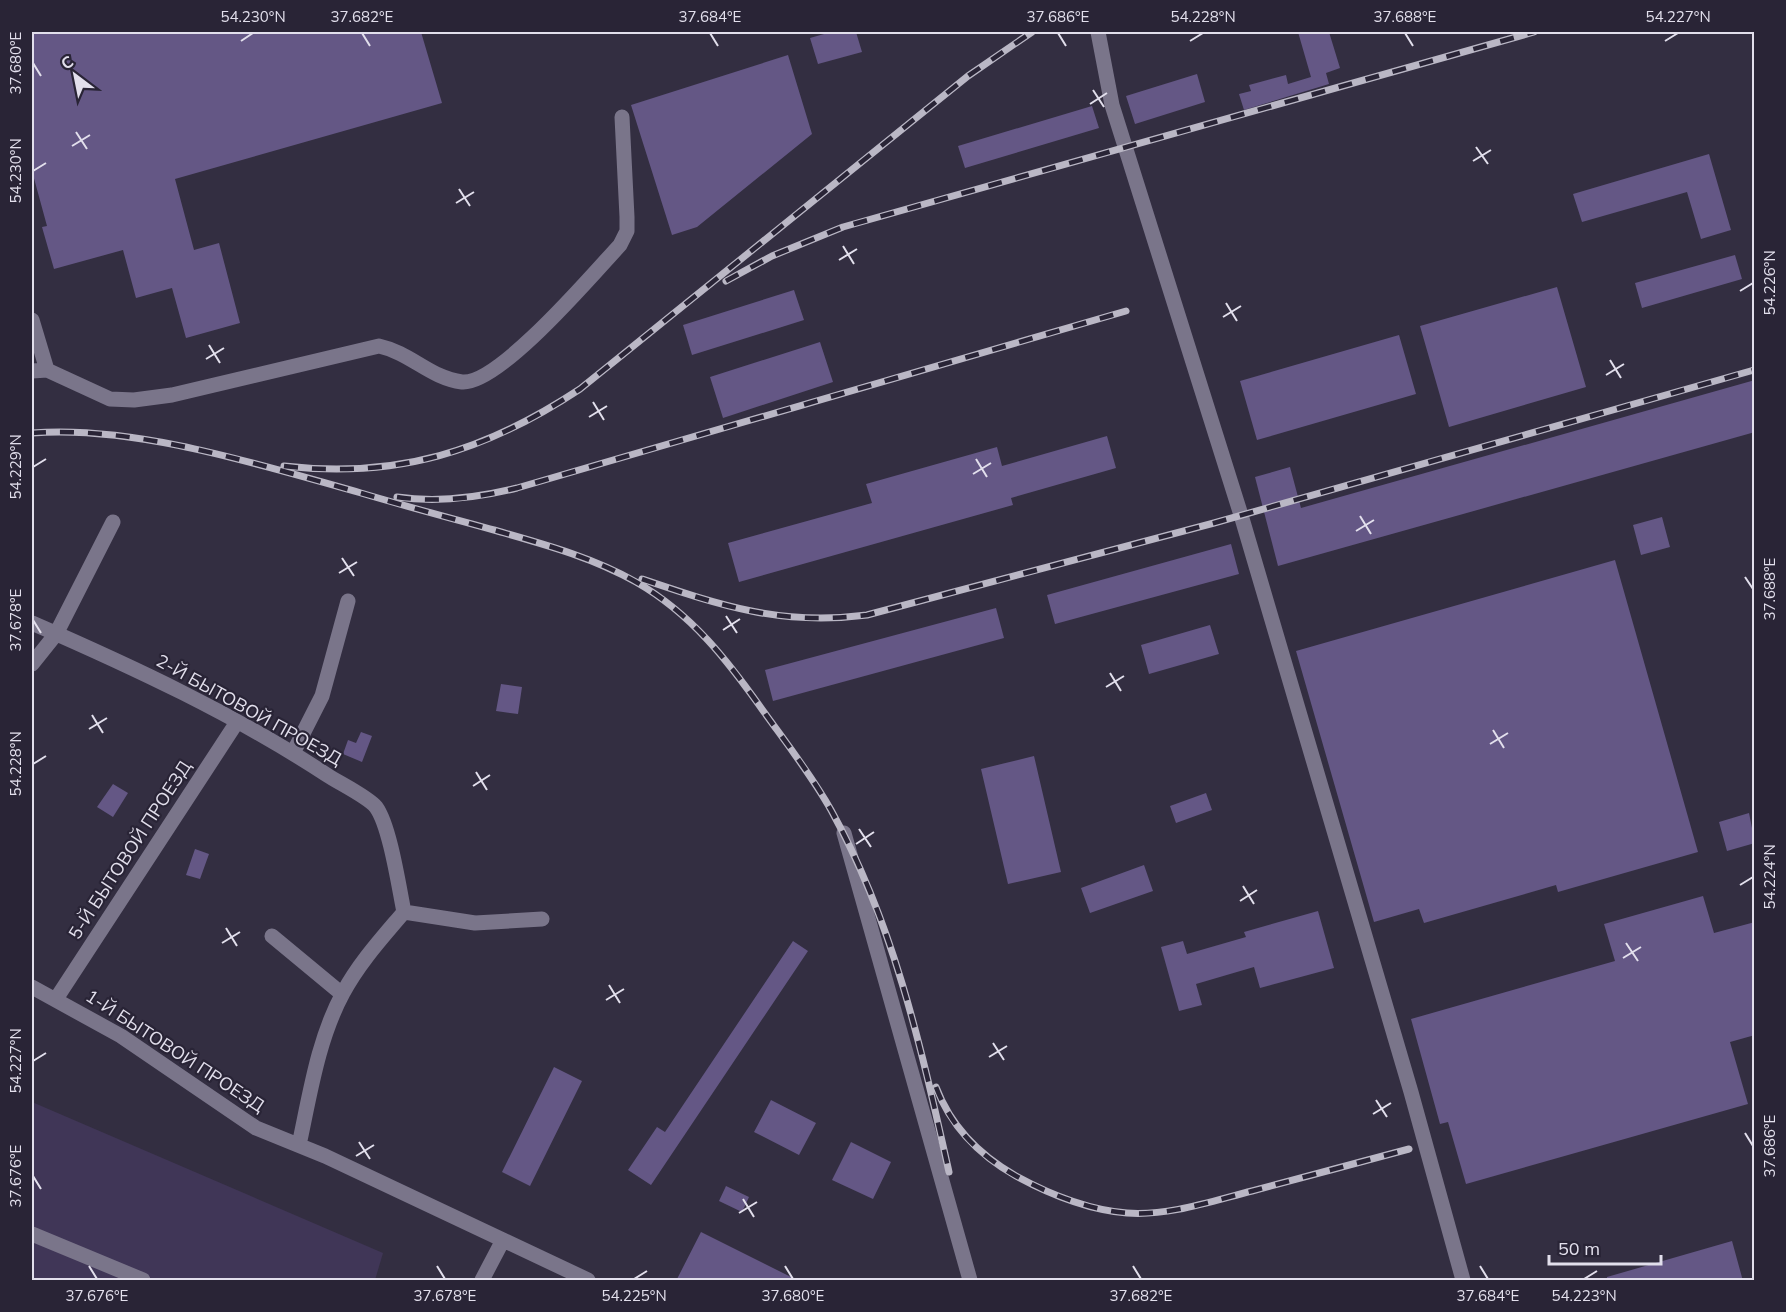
<svg xmlns="http://www.w3.org/2000/svg" width="1786" height="1312" font-family="Mulish,sans-serif">
<rect width="100%" height="100%" fill="#332e41"/>
<path fill="#403657" d="M32,1102l351,151 -8,27h-343z"/>
<path fill="#645785" d="M32,32h389l21,71 -267,76 19,71 25,-7 21,80 -54,15 -14,-50 -36,10 -13,-48 -69,19 -12,-42 5,-1 -15,-55z
M831,32h25l6,20 -44,12 -8,-26z
M1298,32h31l11,36 -14,5 3,11 -85,26 -5,-16 12,-3 -2,-6 37,-10 2,9 23,-7z
M788,55l24,79 -115,93 -25,8 -41,-130z
M1197,74l8,28 -70,22 -9,-28z
M1092,106l7,22 -134,40 -7,-22z
M1709,154l22,76 -30,9 -14,-47 -105,30 -9,-28z
M1735,255l7,24 -100,29 -7,-25z
M1557,287l29,100 -137,40 -29,-101z
M794,290l10,30 -112,35 -9,-30z
M1399,335l17,59 -159,46 -17,-59z
M820,342l13,40 -110,36 -13,-41z
M1755,380v52l-477,134 -23,-89 35,-10 11,41z
M1107,436l9,32 -105,30 2,7 -274,77 -11,-39 144,-40 -6,-19 131,-37 5,19z
M1662,517l8,30 -29,8 -8,-30z
M1231,544l8,30 -184,50 -8,-29z
M1615,560l83,292 -140,40 -2,-7 -132,38 -5,-14 -45,13 -78,-271z
M996,608l8,30 -231,63 -8,-31z
M1210,625l9,29 -70,20 -8,-29z
M501,684l21,3 -4,27 -22,-3z
M361,732l11,4 -10,26 -19,-8 5,-14 8,3z
M1034,756l27,116 -53,12 -27,-115z
M113,784l15,9 -15,24 -16,-10z
M1206,793l6,17 -36,13 -6,-17z
M1749,813l6,30 -28,8 -8,-29z
M195,849l14,5 -9,25 -14,-4z
M1144,865l9,26 -63,22 -9,-25z
M1703,896l11,37 41,-11v113l-25,7 18,62 -282,80 -18,-62 -8,2 -29,-105 204,-58 -11,-37z
M1318,911l16,57 -74,20 -6,-21 -58,17 6,21 -23,6 -18,-64 22,-6 4,13 59,-17 -2,-5z
M793,941l15,10 -157,234 -23,-15 29,-43 8,5z
M554,1067l28,14 -52,105 -28,-14z
M771,1100l45,23 -17,32 -45,-23z
M851,1142l40,20 -18,37 -41,-19z
M726,1186l23,11 -7,15 -23,-11z
M701,1232l98,49h-123z
M1732,1241l11,40h-136v-4z"/>
<g fill="none" stroke-linecap="round" stroke-linejoin="round">
<path stroke="#7a758a" stroke-width="15" d="M1098,32l14,73 129,410 170,577 52,188
M32,320l15,50 63,29 24,1 38,-5 207,-49c32,7 51,32 83,36 37,3 131,-108 158,-137l7,-14v-14l-5,-100
M32,371l15,-1
M32,623c101,44 202,91 295,152 12,8 41,22 49,32 14,19 23,81 28,105
M32,664l24,-30 57,-112
M293,753l29,-57 26,-95
M844,833l126,447
M272,936l70,58
M32,987l89,49 135,92 69,28 263,124
M56,999l181,-277
M299,1145c11,-51 19,-106 44,-152 16,-30 39,-55 61,-81l71,11 67,-4
M32,1234l111,46
M482,1280l21,-40"/>
<g stroke="#bab7c5" stroke-width="7">
<path id="rail" d="M726,281l46,-25 71,-29 691,-195
M32,433c104,-8 228,32 329,60 44,13 89,25 133,37 49,14 98,27 142,52 56,32 92,79 128,130 23,32 48,64 67,98 63,114 90,237 118,362
M284,466c114,13 202,-15 296,-77l388,-313 64,-44
M397,497c41,6 80,1 120,-9l609,-177
M642,579c80,27 139,47 225,36l347,-92 540,-153
M936,1087c15,40 43,68 80,89 33,18 73,34 111,37 42,3 85,-12 125,-22 52,-14 105,-28 157,-42"/>
</g>
<use href="#rail" stroke="#292436" stroke-width="4.5" stroke-dasharray="14" stroke-linecap="butt"/>
</g>
<path fill="none" stroke="#e2dfec" stroke-width="2" d="M362,33l8,13M710,33l8,13M1058,33l8,13M1405,33l8,13M241,41l12,-8M1190,41l13,-8M1665,41l13,-8M33,63l8,13M1093,90l11,17M1090,104l17,-11M76,132l11,17M72,146l18,-11M1476,147l12,17M1473,161l18,-11M33,171l13,-8M459,189l11,17M456,203l18,-11M843,246l11,18M839,260l18,-11M1740,291l13,-8M1226,303l11,18M1223,317l18,-11M209,345l11,18M206,359l18,-11M1610,360l11,18M1606,375l18,-11M593,402l11,18M589,417l18,-11M976,459l11,18M33,467l13,-8M973,474l18,-11M1360,516l11,18M1356,531l18,-11M342,558l12,18M339,573l18,-11M1745,577l8,12M726,616l11,17M33,620l8,13M723,630l17,-11M1110,673l11,18M1106,687l18,-11M92,715l11,18M89,729l18,-11M1493,730l11,18M1490,744l18,-11M33,764l13,-8M476,772l11,18M473,786l17,-11M859,829l12,18M856,844l18,-12M1740,885l13,-8M1243,886l11,18M1240,901l17,-11M226,928l11,18M222,943l18,-11M1626,943l12,18M1623,958l18,-11M609,985l11,18M606,1000l18,-11M993,1043l11,17M989,1057l18,-11M33,1061l13,-8M1376,1100l11,17M1373,1114l18,-11M1745,1133l8,13M359,1142l11,17M356,1156l18,-11M33,1176l8,13M743,1199l11,18M739,1213l18,-11M89,1266l8,13M437,1266l8,13M785,1266l8,13M1133,1266l8,13M1480,1266l8,13M634,1279l13,-8M1584,1279l13,-8"/>
<g text-anchor="middle" stroke-width="4.5" stroke-linejoin="round" paint-order="stroke">
<g font-size="18" fill="#e2dfec" stroke="#292436">
<text transform="translate(249 710) rotate(29)" y="6">2-Й БЫТОВОЙ ПРОЕЗД</text>
<text transform="translate(130 850) rotate(-57)" y="6">5-Й БЫТОВОЙ ПРОЕЗД</text>
<text transform="translate(175 1051) rotate(33)" y="6">1-Й БЫТОВОЙ ПРОЕЗД</text>
</g>
</g>
<rect width="1786" height="1312" fill="none" stroke="#292436" stroke-width="66"/>
<g transform="translate(75 75) rotate(328)" stroke="#292436" stroke-width="4.5" paint-order="stroke">
<path d="M0-4.5L10 22L0 15L-10 22Z" fill="#e2dfec"/>
<text y="-9" font-size="16" font-weight="bold" text-anchor="middle" fill="#e2dfec">С</text>
</g>
<path d="M1549 1255v9h112v-9" fill="none" stroke="#e2dfec" stroke-width="3"/>
<text x="1558" y="1255" font-size="18" fill="#e2dfec" stroke="#292436" stroke-width="4.5" paint-order="stroke">50 m</text>
<rect x="33" y="33" width="1720" height="1246" fill="none" stroke="#e2dfec" stroke-width="2"/>
<g font-size="15" text-anchor="middle" fill="#e2dfec">
<text x="253" y="22">54.230°N</text>
<text x="362" y="22">37.682°E</text>
<text x="710" y="22">37.684°E</text>
<text x="1058" y="22">37.686°E</text>
<text x="1203" y="22">54.228°N</text>
<text x="1405" y="22">37.688°E</text>
<text x="1678" y="22">54.227°N</text>
<text transform="translate(16 63) rotate(-90)" y="5">37.680°E</text>
<text transform="translate(16 171) rotate(-90)" y="5">54.230°N</text>
<text transform="translate(1770 283) rotate(-90)" y="5">54.226°N</text>
<text transform="translate(16 467) rotate(-90)" y="5">54.229°N</text>
<text transform="translate(1770 589) rotate(-90)" y="5">37.688°E</text>
<text transform="translate(16 620) rotate(-90)" y="5">37.678°E</text>
<text transform="translate(16 764) rotate(-90)" y="5">54.228°N</text>
<text transform="translate(1770 877) rotate(-90)" y="5">54.224°N</text>
<text transform="translate(16 1061) rotate(-90)" y="5">54.227°N</text>
<text transform="translate(1770 1146) rotate(-90)" y="5">37.686°E</text>
<text transform="translate(16 1176) rotate(-90)" y="5">37.676°E</text>
<text x="97" y="1301">37.676°E</text>
<text x="445" y="1301">37.678°E</text>
<text x="634" y="1301">54.225°N</text>
<text x="793" y="1301">37.680°E</text>
<text x="1141" y="1301">37.682°E</text>
<text x="1488" y="1301">37.684°E</text>
<text x="1584" y="1301">54.223°N</text>
</g>
</svg>
